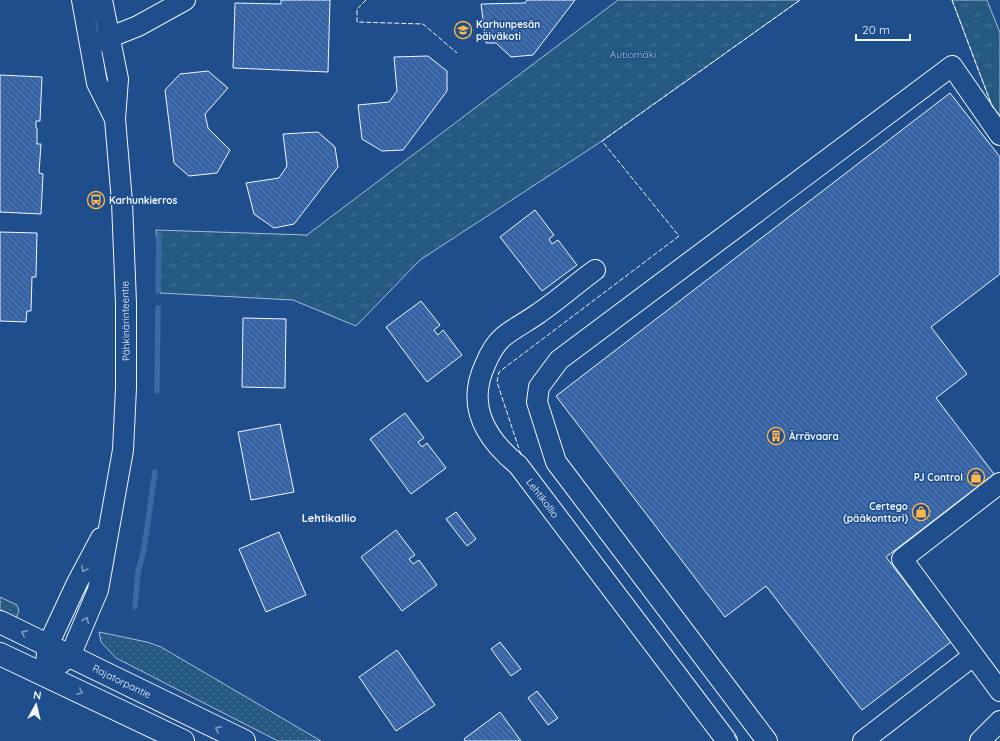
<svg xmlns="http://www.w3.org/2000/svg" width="1000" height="741" font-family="Quicksand,sans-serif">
<defs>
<pattern id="grass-dots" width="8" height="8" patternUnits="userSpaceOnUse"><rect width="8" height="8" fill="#245a82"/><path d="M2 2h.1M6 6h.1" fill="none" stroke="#447295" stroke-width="1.8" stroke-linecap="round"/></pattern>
<pattern id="park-tufts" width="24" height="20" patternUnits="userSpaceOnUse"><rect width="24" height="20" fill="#245a82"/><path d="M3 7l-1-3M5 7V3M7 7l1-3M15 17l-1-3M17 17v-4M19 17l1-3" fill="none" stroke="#447295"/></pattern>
<pattern id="building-back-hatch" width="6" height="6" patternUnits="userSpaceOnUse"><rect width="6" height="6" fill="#3563a3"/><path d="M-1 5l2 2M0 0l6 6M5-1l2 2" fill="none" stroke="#537ab1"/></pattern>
</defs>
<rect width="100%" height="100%" fill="#1f4e8c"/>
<path fill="url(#grass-dots)" stroke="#a8bbd7" d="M0,597l17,8 2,6 -3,7 -16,-6z
M99,632l48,10 14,5 160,94h-43l-162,-83 -15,-16z"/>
<path fill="url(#park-tufts)" stroke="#a8bbd7" d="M618,0h182l-198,141 -182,119 -64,66 -63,-26 -133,-7 -4,-63 151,5z
M952,0h35l13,33v83l-8,-10z"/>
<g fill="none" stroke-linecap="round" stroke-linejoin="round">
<path stroke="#3b69a3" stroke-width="5.5" d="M158,291l1,-56
M157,391l1,-83
M135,607l3,-35 6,-23 11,-77"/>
</g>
<path fill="url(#building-back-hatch)" stroke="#f2f6ff" d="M281,0h49l-2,72 -95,-4 2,-65 46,1z
M527,0h48l-42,55 -22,2 -15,-14h-10l-5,-39 44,-1z
M428,56l19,15v20l-44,59 -21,1 -20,-12 -4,-34 31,-3 8,-11 -3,-34z
M208,71l20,17 -23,26 3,14 22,22 -13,23 -28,3 -15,-13 -9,-73 15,-16z
M0,75l42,2 -2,44h-4v7h1v16h4l-2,29 4,1 -2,40 -41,-2z
M950,93l50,64v117l-69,53 36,47 -31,24 58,76 -108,83 65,85 -89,68 -96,-124 -41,31 -169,-221z
M318,132l17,15 3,20 -44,57 -20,4 -20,-14 -8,-31 33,-5 8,-12 -4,-32z
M535,210l19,25 -5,4 3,5 6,-4 19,25 -35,26 -42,-54z
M0,232l37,1 -1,44h-4l-1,34h-4l-1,11 -26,-1z
M421,301l19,24 -6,5 4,5 5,-5 19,25 -35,27 -41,-55z
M243,318l43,1 -1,69 -43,-1z
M405,413l19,25 -6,4 4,5 5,-4 19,25 -35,26 -41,-55z
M280,424l14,68 -43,8 -13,-68z
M456,512l20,27 -9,7 -21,-27z
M396,530l19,25 -6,4 4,5 6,-4 18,25 -35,26 -41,-54z
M279,532l27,63 -40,17 -27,-63z
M500,642l21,27 -10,7 -20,-27z
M397,650l38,55 -39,26 -37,-54z
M537,691l21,27 -10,7 -20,-27z
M500,712l21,29h-56l-1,-2z"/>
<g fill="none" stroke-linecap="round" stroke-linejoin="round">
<g stroke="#f2f6ff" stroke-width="22">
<path id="minor" d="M82,0l15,83 18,36
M98,42l40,-16 47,-26
M595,270c-19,14 -37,30 -56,43 -11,8 -25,15 -36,24 -8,7 -14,18 -18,28 -19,41 1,74 33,100l209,276
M1000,483l-98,76 98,132
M46,662l2,-17 29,-62 24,-45
M45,676l25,-20 28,-66 25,-140 3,-62v-85l-4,-101 -7,-83 3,-40 -16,-79
M767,741l-211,-279 -19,-60 2,-15 20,-27 393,-294 48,69
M863,741l110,-85
M980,741l20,-20"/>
</g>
<g stroke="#f2f6ff" stroke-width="24">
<path id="major" d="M0,622l244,119
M0,654l183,87"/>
</g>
<use href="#minor" stroke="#1f4e8c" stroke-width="20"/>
<use href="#major" stroke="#1f4e8c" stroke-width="22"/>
<path stroke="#f2f6ff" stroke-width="1" stroke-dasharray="5 2" stroke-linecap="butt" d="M366,0l-9,9v13l66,2 34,29
M952,0l40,106 8,10
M521,455l-24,-73 2,-10 180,-136 -77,-95 198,-141
M734,735l4,6"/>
</g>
<defs><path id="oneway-chevron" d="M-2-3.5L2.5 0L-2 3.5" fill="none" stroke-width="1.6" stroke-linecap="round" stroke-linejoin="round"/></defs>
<g stroke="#7e9ac0">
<use href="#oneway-chevron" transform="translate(84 569) rotate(118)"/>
<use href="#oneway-chevron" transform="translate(86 620) rotate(-68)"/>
<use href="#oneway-chevron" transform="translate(24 633) rotate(-154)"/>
<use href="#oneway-chevron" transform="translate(80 692) rotate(25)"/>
<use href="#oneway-chevron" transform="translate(218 729) rotate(-154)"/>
</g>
<defs>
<g id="school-ring" transform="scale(0.9)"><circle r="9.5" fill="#1f4e8c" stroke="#ffb74d" stroke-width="1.5"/><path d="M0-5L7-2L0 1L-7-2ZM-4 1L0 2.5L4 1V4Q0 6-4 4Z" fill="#ffb74d"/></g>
<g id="bus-ring" transform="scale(0.9)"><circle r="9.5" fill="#1f4e8c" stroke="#ffb74d" stroke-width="1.5"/><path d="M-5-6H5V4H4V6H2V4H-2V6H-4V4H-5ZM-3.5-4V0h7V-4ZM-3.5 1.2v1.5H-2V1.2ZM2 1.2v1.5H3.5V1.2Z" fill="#ffb74d"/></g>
<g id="building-ring" transform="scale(0.9)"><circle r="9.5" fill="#1f4e8c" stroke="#ffb74d" stroke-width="1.5"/><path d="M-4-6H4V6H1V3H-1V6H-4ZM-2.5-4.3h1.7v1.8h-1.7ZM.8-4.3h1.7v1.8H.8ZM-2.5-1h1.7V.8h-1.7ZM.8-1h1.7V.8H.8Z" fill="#ffb74d"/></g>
<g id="shop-ring" transform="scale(0.9)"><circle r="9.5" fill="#1f4e8c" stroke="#ffb74d" stroke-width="1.5"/><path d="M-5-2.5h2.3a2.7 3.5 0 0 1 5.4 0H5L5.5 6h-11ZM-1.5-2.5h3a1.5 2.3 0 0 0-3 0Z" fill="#ffb74d"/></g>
</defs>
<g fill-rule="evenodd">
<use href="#school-ring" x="463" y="30"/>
<use href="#bus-ring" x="96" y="200"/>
<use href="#building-ring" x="776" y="436"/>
<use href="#shop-ring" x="976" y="477"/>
<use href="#shop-ring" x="921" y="512"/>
</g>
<g text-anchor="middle" stroke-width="3" stroke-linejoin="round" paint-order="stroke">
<g font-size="10" font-weight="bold" fill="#f2f6ff" stroke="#1f4e8c" text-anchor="start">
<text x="476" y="28">Karhunpesän<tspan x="476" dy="12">päiväkoti</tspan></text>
<text x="109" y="204">Karhunkierros</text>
<text x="789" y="440">Ärrävaara</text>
<text x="963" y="481" text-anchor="end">PJ Control</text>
<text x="908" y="510" text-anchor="end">Certego<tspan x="908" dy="12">(pääkonttori)</tspan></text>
</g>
<g font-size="10" fill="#97c8a6" stroke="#1f4e8c">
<text x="633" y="58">Autiomäki</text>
</g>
<g font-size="10" fill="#f2f6ff" stroke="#1f4e8c">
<text transform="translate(125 321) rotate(-91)" y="4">Pähkinärinteentie</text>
<text transform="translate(543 498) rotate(53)" y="4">Lehtikallio</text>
<text transform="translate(122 681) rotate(26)" y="4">Rajatorpantie</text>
</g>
<g font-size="11" font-weight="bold" fill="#f2f6ff" stroke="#1f4e8c">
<text x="329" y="522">Lehtikallio</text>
</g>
</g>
<g transform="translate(36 705) rotate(8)" stroke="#1f4e8c" stroke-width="3" paint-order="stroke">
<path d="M0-3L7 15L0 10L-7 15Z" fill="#f2f6ff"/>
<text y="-6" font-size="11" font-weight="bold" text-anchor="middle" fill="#f2f6ff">N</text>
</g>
<path d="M856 34v6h54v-6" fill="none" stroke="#f2f6ff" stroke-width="2"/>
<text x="862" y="34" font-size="12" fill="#f2f6ff" stroke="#1f4e8c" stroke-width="3" paint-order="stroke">20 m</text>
</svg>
